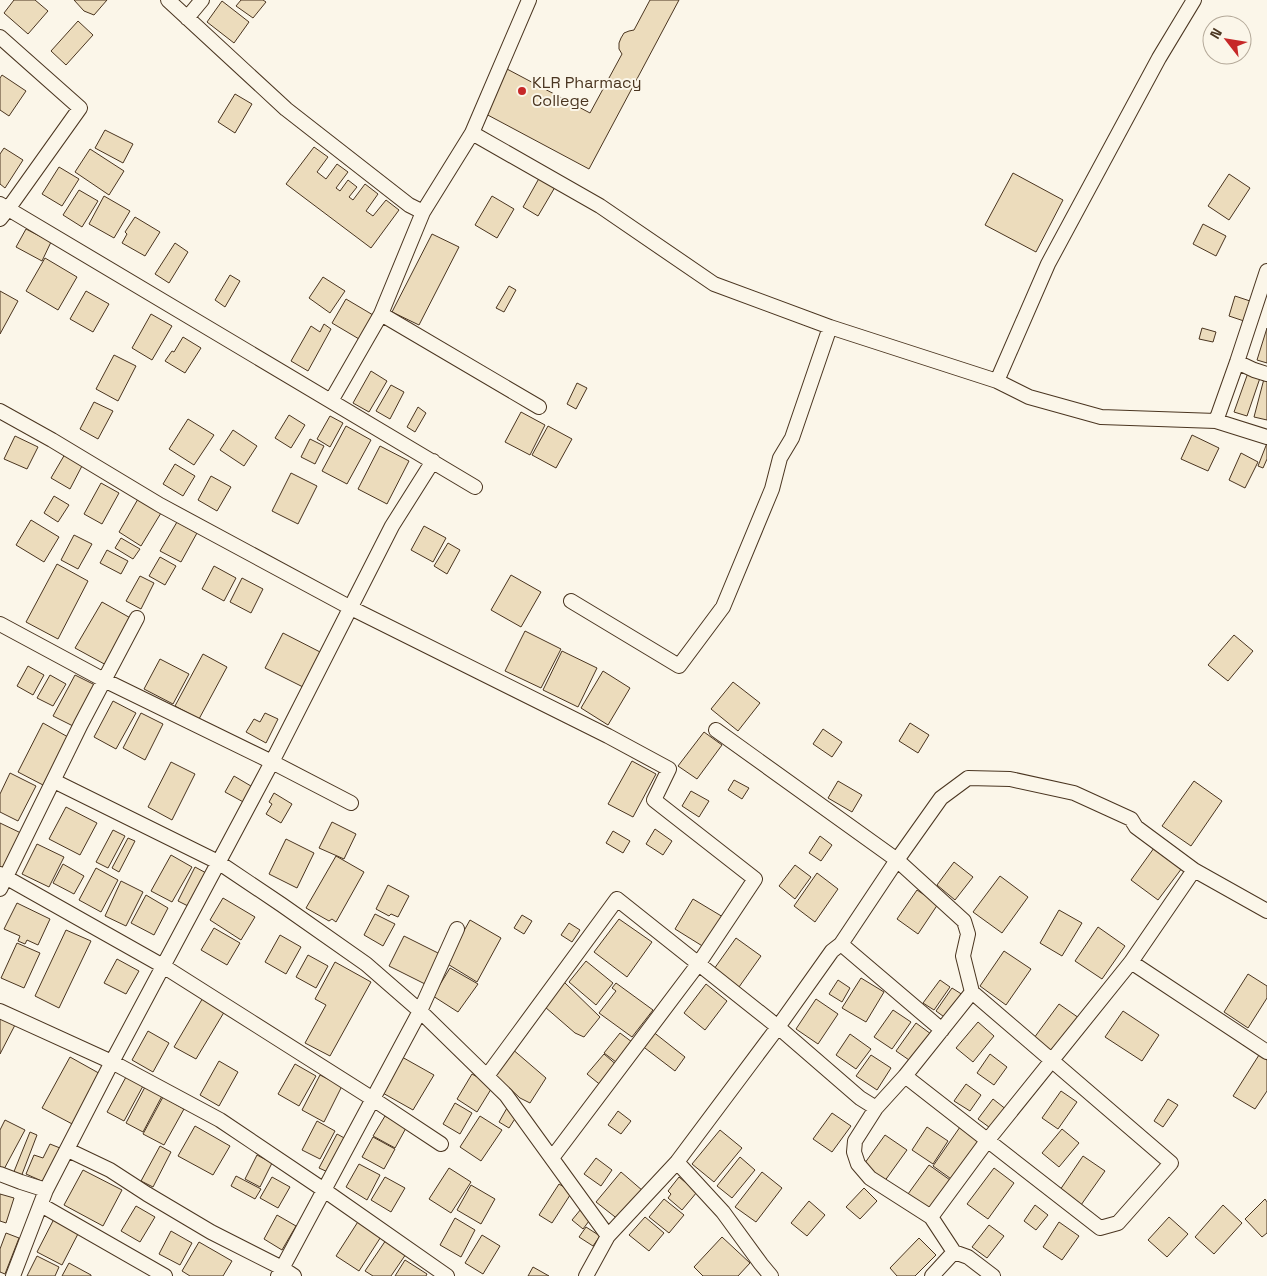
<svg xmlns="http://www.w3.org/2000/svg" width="1267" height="1276" font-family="'Space Grotesk',sans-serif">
<rect width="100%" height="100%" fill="#fbf6e9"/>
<path fill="#ecdcbc" stroke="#4a3520" d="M14,0h21l13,11 -20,23 -24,-21z
M74,0h33l-13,15 -10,-4z
M241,0h22l3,2 -13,16 -17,-12z
M650,0h29l-90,169 -105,-56 23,-44 83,44 32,-59 -3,-5v-6l2,-5 3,-5 5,-2 5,-1z
M222,1l27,21 -15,21 -27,-21z
M78,21l15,14 -27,30 -15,-14z
M2,75l24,16 -17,25 -9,-6v-32z
M235,94l17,10 -17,29 -17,-11z
M105,130l28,14 -10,19 -28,-15z
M314,147l14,10 -11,15 9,7 11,-15 11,8 -12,16 4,3 8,-11 9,7 -8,10 4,3 12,-16 13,10 -12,17 7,5 13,-16 13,10 -28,38 -85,-64z
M4,148l19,12 -18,28 -5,-4v-30z
M90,149l34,22 -15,24 -34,-23z
M59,167l20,12 -17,27 -20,-12z
M542,173l16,9 -20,34 -15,-9z
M1013,173l50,27 -27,52 -51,-27z
M1229,174l21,14 -21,32 -21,-14z
M79,190l19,11 -16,26 -19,-12z
M104,196l26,15 -16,27 -25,-14z
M492,196l22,13 -17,29 -22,-13z
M135,217l25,15 -15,24 -23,-13 5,-9 -2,-2z
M1203,224l23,12 -10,20 -23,-12z
M26,229l25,13 -9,19 -26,-14z
M432,234l27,13 -40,78 -27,-13z
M175,243l13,9 -19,31 -14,-9z
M45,258l32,19 -19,33 -32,-19z
M230,275l10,6 -15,26 -10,-7z
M323,277l22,14 -15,22 -21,-15z
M509,286l7,4 -12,22 -8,-4z
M0,291l18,10 -18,33z
M86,291l23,13 -16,28 -23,-13z
M1235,296l18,6 -6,20 -18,-6z
M346,299l27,16 -14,24 -27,-16z
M151,314l21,12 -20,34 -20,-12z
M324,324l7,5 -23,42 -17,-10 20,-35 9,6z
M1202,328l14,4 -3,10 -14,-3z
M1267,328v35l-10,-3z
M183,337l18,11 -16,25 -20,-12 7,-10 2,1z
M114,355l22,11 -18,35 -22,-12z
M1249,370l12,5 -14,41 -13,-4z
M371,371l16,10 -18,31 -16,-9z
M1265,375l2,1v44l-13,-3z
M577,383l10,5 -11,21 -9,-5z
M391,385l13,7 -14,27 -14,-8z
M94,402l19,9 -15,28 -18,-10z
M418,407l8,6 -11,19 -8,-5z
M521,412l24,13 -15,30 -25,-13z
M289,415l16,10 -14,23 -16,-10z
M330,416l13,7 -13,24 -13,-8z
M188,419l26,16 -20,30 -25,-16z
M346,426l25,14 -24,44 -25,-13z
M548,426l24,13 -16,29 -24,-13z
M233,430l24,16 -13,20 -24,-16z
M1192,435l27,13 -11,23 -27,-12z
M15,436l23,11 -11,22 -23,-10z
M310,439l14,7 -9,18 -14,-7z
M1267,443v16l-4,9 -5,-2z
M380,446l29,15 -22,43 -29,-15z
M1241,453l17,9 -13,26 -16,-8z
M65,454l18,10 -13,25 -19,-11z
M175,464l20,12 -12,20 -20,-12z
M291,473l26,13 -19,38 -26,-13z
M211,476l20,11 -14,24 -19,-11z
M101,483l18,10 -17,31 -18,-10z
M54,496l15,9 -11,17 -14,-9z
M138,499l23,14 -20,33 -22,-14z
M31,520l28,17 -15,25 -28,-17z
M177,522l20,11 -16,29 -21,-11z
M424,526l22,12 -13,24 -22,-12z
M74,535l18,9 -14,25 -17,-9z
M121,538l19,11 -7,10 -18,-11z
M448,543l12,7 -13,24 -13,-8z
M107,550l21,11 -7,13 -21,-11z
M160,557l16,9 -11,19 -16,-9z
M57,564l31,17 -30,58 -32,-17z
M214,566l22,12 -12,23 -22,-12z
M511,575l30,17 -20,35 -30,-17z
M140,576l14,7 -13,26 -15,-8z
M242,578l21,11 -12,24 -21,-11z
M102,602l32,18 -26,46 -33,-18z
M525,631l36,18 -20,39 -36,-17z
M283,633l41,21 -17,35 -42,-21z
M1234,635l19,16 -25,30 -20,-16z
M562,651l35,17 -19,39 -35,-17z
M203,654l24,13 -28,52 -24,-13z
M160,659l29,15 -16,30 -29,-15z
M28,666l16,9 -11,20 -16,-9z
M603,671l27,17 -22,37 -27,-17z
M50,675l16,9 -13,22 -16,-8z
M75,675l20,10 -22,41 -20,-10z
M733,682l27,21 -22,28 -27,-22z
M113,701l23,12 -20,36 -22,-12z
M141,713l22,11 -18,36 -22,-12z
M265,713l13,6 -12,24 -20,-11 8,-13 6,3z
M43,723l25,14 -25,48 -25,-13z
M910,723l19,12 -11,18 -19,-12z
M823,729l19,13 -10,15 -19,-13z
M704,732l18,13 -25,34 -19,-13z
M632,761l24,13 -23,43 -25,-13z
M171,762l24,12 -23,46 -24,-13z
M10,773l26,13 -18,35 -18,-9v-18z
M234,776l22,13 -9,15 -22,-12z
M734,780l15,8 -7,11 -14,-9z
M838,781l24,14 -10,17 -24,-14z
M1194,781l28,20 -31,45 -29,-20z
M691,791l18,10 -10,16 -17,-11z
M274,793l18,11 -11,19 -15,-9 6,-10 -3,-2z
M66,807l31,16 -17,32 -31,-16z
M332,822l24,12 -12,25 -25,-11z
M0,823l23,11 -18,37 -5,-2z
M655,829l17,12 -9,14 -17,-11z
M113,830l12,6 -17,32 -12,-6z
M613,831l17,10 -7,12 -17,-10z
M820,836l12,9 -11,16 -12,-8z
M128,838l7,3 -16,31 -7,-4z
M286,839l28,14 -17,35 -28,-14z
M37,844l27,13 -15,30 -27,-13z
M1154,848l28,20 -24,32 -27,-20z
M171,855l21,12 -20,35 -21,-11z
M336,856l28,16 -28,50 -4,-3 -3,2 -23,-13z
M954,862l19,15 -18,23 -18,-15z
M63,864l21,12 -10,18 -21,-11z
M795,865l16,12 -16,22 -16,-13z
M195,867l13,7 -16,34 -14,-7z
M96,868l22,12 -17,32 -22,-12z
M817,873l21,16 -23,33 -21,-16z
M1000,876l28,21 -26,36 -29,-21z
M121,881l22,11 -17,34 -21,-10z
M388,885l21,11 -11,21 -7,-3 -2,2 -13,-7z
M917,890l21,14 -20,30 -21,-15z
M146,895l22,13 -14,27 -23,-12z
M223,898l32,19 -14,23 -31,-20z
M693,899l30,18 -19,30 -29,-18z
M17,903l33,16 -12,26 -11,-5 -2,4 -7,-3 2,-5 -16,-7z
M1059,910l23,13 -20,33 -22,-13z
M375,914l20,10 -12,22 -19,-11z
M522,915l10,6 -8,13 -10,-6z
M619,919l33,23 -25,35 -33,-25z
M470,920l31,18 -24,44 -31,-19z
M569,923l11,7 -8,12 -11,-7z
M1098,927l27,19 -23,33 -27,-18z
M214,928l26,15 -13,22 -26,-15z
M66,930l25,11 -32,67 -24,-12z
M280,935l21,12 -15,27 -21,-12z
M404,936l40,20 -15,30 -40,-20z
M736,938l25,18 -22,31 -25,-18z
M17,943l23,10 -16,35 -23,-10z
M1004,951l27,18 -25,36 -26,-19z
M308,955l20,11 -12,22 -20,-11z
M117,959l22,12 -13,23 -22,-11z
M586,961l27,22 -17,22 -27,-23z
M335,962l36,20 -41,74 -25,-13 21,-38 -11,-6z
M450,968l28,16 -20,28 -25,-16z
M1248,974l19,12v12l-19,30 -24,-16z
M861,978l23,14 -18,30 -24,-14z
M838,980l12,8 -8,14 -13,-8z
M940,980l10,7 -16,23 -11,-7z
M564,982l36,35 -16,20 -9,-4 -30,-26z
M616,983l37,27 -21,27 -33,-24 17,-22 -4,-3z
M706,984l21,17 -22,29 -21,-17z
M952,988l11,7 -16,24 -11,-8z
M204,996l22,13 -30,50 -22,-12z
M816,999l22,15 -20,30 -22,-15z
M1059,1004l20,14 -25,35 -20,-15z
M893,1010l18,12 -19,27 -18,-12z
M1123,1011l36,24 -17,26 -37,-24z
M0,1017l15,8 -15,29z
M978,1022l16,14 -21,26 -17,-14z
M916,1023l15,11 -19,28 -16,-11z
M148,1031l21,12 -16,29 -21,-12z
M652,1031l33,26 -10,14 -34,-26z
M620,1033l16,12 -16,20 -16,-12z
M850,1034l21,15 -15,20 -20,-14z
M511,1048l35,30 -16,25 -10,-5 -28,-26z
M604,1054l15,13 -16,20 -16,-13z
M990,1054l17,13 -13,18 -17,-12z
M871,1055l20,13 -14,22 -21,-14z
M1259,1055l8,5v31l-12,18 -22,-13z
M70,1057l34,19 -28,50 -34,-18z
M402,1057l32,18 -21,35 -32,-18z
M219,1061l19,11 -19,34 -19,-11z
M295,1064l21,12 -17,30 -21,-12z
M472,1074l21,12 -16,26 -20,-13z
M320,1075l22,11 -18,36 -22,-12z
M126,1077l17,9 -19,35 -17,-9z
M966,1084l15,11 -11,16 -16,-10z
M145,1087l17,9 -19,36 -17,-9z
M1061,1091l16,11 -19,27 -16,-11z
M163,1097l21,12 -20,36 -21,-11z
M993,1099l14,11 -14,20 -15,-11z
M1168,1099l10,6 -15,22 -9,-6z
M455,1103l17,10 -12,21 -17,-10z
M507,1108l11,6 -9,14 -10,-6z
M618,1111l13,10 -10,13 -13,-9z
M832,1113l19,13 -19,26 -19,-13z
M385,1116l21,12 -11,20 -22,-12z
M480,1116l22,14 -21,31 -21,-14z
M5,1120l20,10 -22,41 -3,-2v-39z
M317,1121l18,10 -15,28 -18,-9z
M195,1126l35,20 -17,29 -35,-19z
M927,1127l21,14 -15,23 -21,-14z
M960,1127l22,15 -28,39 -21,-15z
M1062,1129l17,14 -20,24 -17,-14z
M720,1130l22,18 -28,34 -22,-18z
M30,1132l7,3 -16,42 -8,-3z
M337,1134l11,6 -18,33 -11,-5z
M885,1135l22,15 -23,32 -22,-15z
M373,1137l22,12 -11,20 -22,-12z
M50,1144l10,4 -16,34 -18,-8 8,-19 9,3z
M160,1146l11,6 -18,35 -12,-6z
M257,1155l15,8 -12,24 -15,-8z
M1083,1156l22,15 -24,34 -21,-15z
M740,1157l15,13 -23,28 -15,-12z
M596,1158l16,12 -11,16 -17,-12z
M359,1164l21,11 -13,25 -21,-13z
M929,1165l21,15 -21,28 -21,-14z
M449,1168l22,14 -20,31 -22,-14z
M994,1168l20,15 -26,36 -21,-15z
M83,1170l39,20 -19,36 -39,-21z
M621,1172l22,19 -24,29 -23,-18z
M762,1172l20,16 -26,34 -21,-15z
M236,1176l25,13 -6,10 -24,-13z
M272,1177l18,10 -12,21 -18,-10z
M385,1177l20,11 -14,24 -20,-12z
M679,1177l18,15 -15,18 -14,-12 3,-4 -3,-3z
M559,1184l13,8 -20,31 -13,-8z
M471,1185l24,14 -14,25 -24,-14z
M864,1188l13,13 -17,18 -14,-12z
M0,1194l14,4 -8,25 -6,-2z
M664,1199l20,16 -15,18 -20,-16z
M1265,1199l2,3v31l-5,4 -17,-18z
M809,1201l16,14 -18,21 -16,-13z
M1035,1205l13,10 -12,15 -12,-9z
M1223,1205l19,18 -28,31 -19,-17z
M136,1206l19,11 -15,25 -19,-11z
M581,1209l11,8 -9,12 -11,-9z
M277,1215l19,11 -14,24 -18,-11z
M55,1217l25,13 -18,35 -25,-13z
M361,1217l23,15 -25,39 -23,-15z
M645,1217l19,16 -15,18 -20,-16z
M1169,1217l19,17 -21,23 -19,-17z
M455,1218l20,12 -14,27 -21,-12z
M1059,1222l20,14 -17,24 -19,-13z
M989,1225l15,11 -17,22 -15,-11z
M586,1227l14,9 -7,10 -14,-9z
M171,1231l21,12 -12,22 -21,-11z
M6,1233l13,5 -14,36 -5,-2v-23z
M482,1235l18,11 -17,28 -18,-11z
M722,1237l28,26 -12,13h-35l-9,-9z
M919,1238l17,17 -21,21h-18l-7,-8z
M386,1240l20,14 -15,22h-18l-8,-5z
M199,1242l33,19 -9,15h-33l-8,-5z
M37,1256l22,11 -4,9h-28z
M405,1260l22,14 -1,2h-31z
M69,1263l22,12v1h-29z
M533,1267l16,9h-21z"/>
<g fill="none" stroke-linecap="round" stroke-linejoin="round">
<g stroke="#4a3520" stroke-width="16">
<path id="minor" d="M168,0l118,109 123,96 14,7
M529,0l-57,133 128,73 114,78 116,43
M187,18l15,-18
M0,37l80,71 -72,101 -8,10
M0,204l475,283
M381,314l158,93
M1237,362l17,8 13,4
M997,381l51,-117 111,-206 35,-58
M331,401l50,-87 42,-102 49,-79
M0,411l52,29 108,65 191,103 257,128 61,33 -15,31 101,79 -56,84 -147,195
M1216,421l21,-59 30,-91
M571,601l108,65 44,-59 49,-118 8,-31 12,-20 38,-111 167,54 32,16 72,20 115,4 51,16
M0,624l104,56 168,82 79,41
M54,781l164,81 64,43 84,59 54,47 86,84 102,141
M0,874l163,92 210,133 68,45
M0,889l81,-165 56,-106
M841,944l101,86
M1131,962l136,90
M972,992l-67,84 -29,32 -21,33 -1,11 4,12 12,14 61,39 23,35 14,5 25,19
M0,1011l112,51 108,58 104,70 123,86
M487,1076l130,-177 161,128 82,71 16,10
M905,1076l195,152 18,-5 53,-60 -199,-171 -9,-36 5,-22 -4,-13 -67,-61 44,-62 27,-20 42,1 64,14 57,26 5,8 58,43 73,41
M68,1150l42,20 37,24 64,38 71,36 12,8
M677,1162l46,50 38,52 10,12
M0,1174l21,8 25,8
M41,1205l124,71
M931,1217l56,-76 144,-179 63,-92
M13,1276l33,-86 66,-128 160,-300 120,-236 41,-65
M278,1276l142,-265 37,-82
M586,1276l22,-40 69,-74 101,-135 54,-76 9,-7 56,-84 -181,-130
M932,1276l22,-24"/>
</g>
<use href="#minor" stroke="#fbf6e9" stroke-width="14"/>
</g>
<circle fill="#c62828" stroke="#fbf6e9" stroke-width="2" cx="522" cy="91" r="5"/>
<g text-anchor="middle" stroke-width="4" stroke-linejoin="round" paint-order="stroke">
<g font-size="16" fill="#4a3520" stroke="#fbf6e9" text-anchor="start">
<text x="532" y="88">KLR Pharmacy<tspan x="532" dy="18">College</tspan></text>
</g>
</g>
<g transform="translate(1227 40) rotate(301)"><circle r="24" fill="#fbf6e9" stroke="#b4a999"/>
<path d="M0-4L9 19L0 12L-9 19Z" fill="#c62828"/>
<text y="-8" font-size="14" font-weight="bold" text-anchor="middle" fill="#4a3520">N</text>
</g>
</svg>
